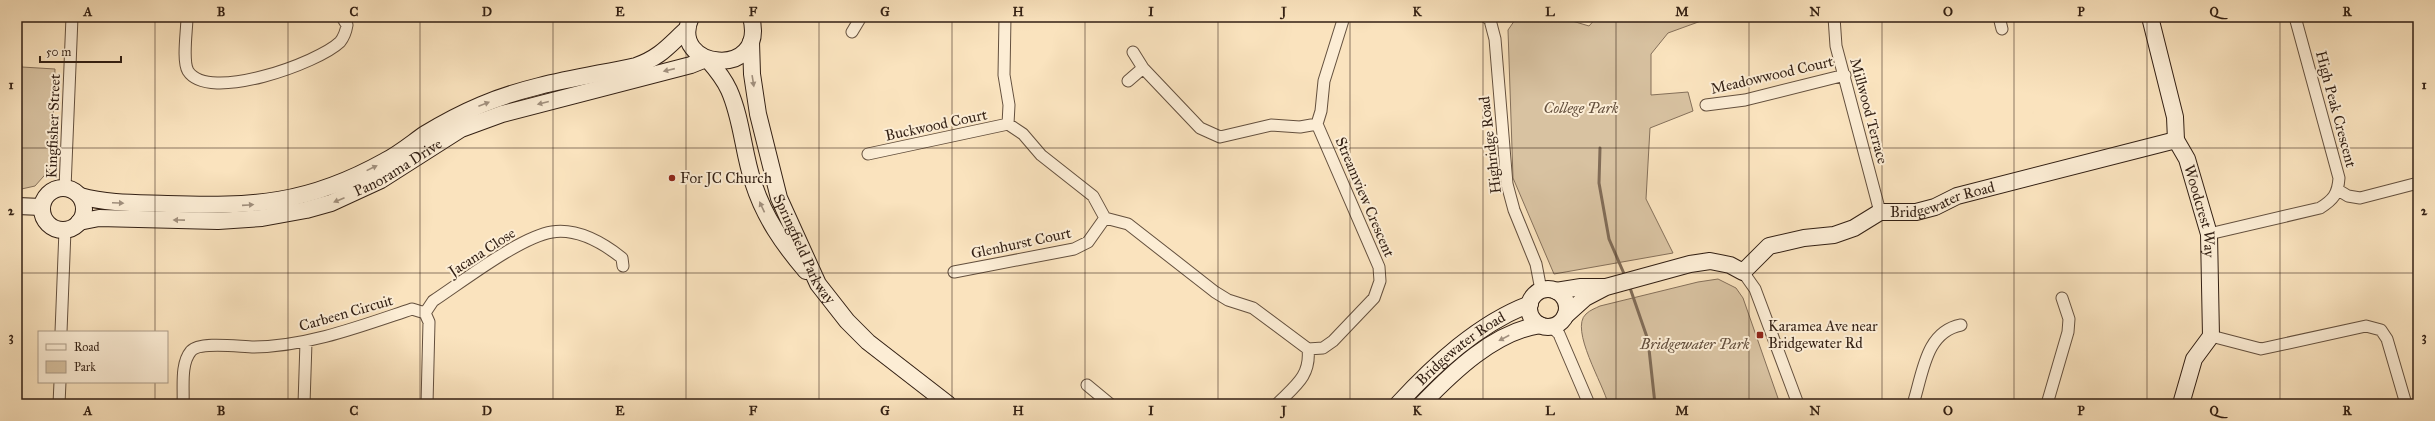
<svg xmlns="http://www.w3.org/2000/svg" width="2435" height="421" font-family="'IM FELL Great Primer',serif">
<rect width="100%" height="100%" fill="#fae3be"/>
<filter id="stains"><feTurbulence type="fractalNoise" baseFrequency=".005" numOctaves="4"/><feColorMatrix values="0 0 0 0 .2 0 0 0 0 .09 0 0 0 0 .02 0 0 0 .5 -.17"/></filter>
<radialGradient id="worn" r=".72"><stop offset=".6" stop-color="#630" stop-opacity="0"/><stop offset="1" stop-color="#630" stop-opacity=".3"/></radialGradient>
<path fill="#d8c2a1" stroke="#85705a" d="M1517,17h42l30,9 8,-9h115l-44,16 -17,21v41l37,-3 5,19 -43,17 -4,71 27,54 -119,21 -41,-96 -5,-148z
M17,22l5,45 33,2 -4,99 -16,18 -18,4z
M1718,279l18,9 7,10 37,106h-172c-4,-19 -39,-75 -22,-90 4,-4 10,-6 14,-8l98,-24z"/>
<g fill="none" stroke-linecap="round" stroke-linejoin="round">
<path stroke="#816c57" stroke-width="3" d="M1600,148l-1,35 10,56 16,37
M1629,285l19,55 7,64"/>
<g stroke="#64503e" stroke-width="13">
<path id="street" d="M187,17c0,13 -5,44 1,54 20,32 130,-8 152,-29 4,-5 6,-11 7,-17l-5,-8
M1005,17l-1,58 5,30 -1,19 15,10 18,21 52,41 12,22 23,6 87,68 13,8 25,8 55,41 15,-1 10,-7 41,-43 6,-17 -1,-14 -62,-143 4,-13 3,-30 20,-64
M1486,17l4,3 5,19 12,145 7,26 22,54 5,26
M1834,17l2,29 44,166
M1999,17l3,12
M852,32l9,-15
M1143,68l57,60 20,9 51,-12 29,2 17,-3
M1128,81l15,-13 -10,-16
M1706,105l39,-5 100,-25
M868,154l140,-30
M65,188l7,-171
M2338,190l10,6 12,2 58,-15
M2209,234l111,-26c13,-8 18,-14 19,-30l-44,-161
M954,272l120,-23 14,-7 17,-24
M1743,272l12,17 43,115
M425,313l8,-12c29,-19 87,-64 119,-69 26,-4 51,11 70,26l1,8
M1551,326l8,8 30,70
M61,332l4,-102
M2211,336l50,13 105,-23 15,4 6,9 19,65
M1087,385l23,19
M59,404l1,-22
M183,404c1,-16 -3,-40 8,-53 9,-10 49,-4 63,-4 55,-1 107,-21 158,-38l13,4 4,9 -2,82
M304,404l2,-62
M1277,404c18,-18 34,-28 31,-55
M1913,404c10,-30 12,-72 48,-79
M2047,404l21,-72 1,-13 -7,-21"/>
</g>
<g stroke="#321f13" stroke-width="18">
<g id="secondary">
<path d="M691,17c-24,52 77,64 60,0"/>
<path id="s1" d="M2150,17l25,100 1,23 11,19 22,75 2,102 -17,23 -13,45"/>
<path id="s2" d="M751,42l1,32 6,40 21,84 39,86 29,37 21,21 80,62"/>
<path d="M708,60c8,9 16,19 21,30 13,29 14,62 24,92 11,35 30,62 53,89"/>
<circle cx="63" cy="209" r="21"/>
<path d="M80,196c29,8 57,7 87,8 86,3 141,0 218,-43 14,-7 27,-18 40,-27 18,-11 37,-21 56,-29 49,-21 104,-28 155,-39 25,-9 33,-21 51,-37"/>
<path d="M17,206l25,1"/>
<path id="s3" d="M79,222l20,-4 119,3 44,-3 44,-8 25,-7 50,-23 80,-51 41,-15 189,-49 15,-6"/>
<circle cx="1548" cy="308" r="19"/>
<path d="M1556,291l25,-4h24"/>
<path id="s4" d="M1565,316l20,-18 21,-11 84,-23 20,-3 20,4 13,7 26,-26 35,-8 30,-3 20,-7 26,-16h36l19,-5 22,-11 219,-56"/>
<path id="s5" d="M1398,404c36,-39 81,-81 132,-100"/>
<path d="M1422,404c31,-32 72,-72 118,-79"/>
</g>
</g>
<use href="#street" stroke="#fcedd5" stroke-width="11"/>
<use href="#secondary" stroke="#fcedd5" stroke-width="16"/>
</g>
<defs><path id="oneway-solid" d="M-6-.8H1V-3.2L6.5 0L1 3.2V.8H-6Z"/></defs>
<g fill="#a1907e">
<use href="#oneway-solid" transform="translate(669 70) rotate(167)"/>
<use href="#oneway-solid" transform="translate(753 81) rotate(81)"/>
<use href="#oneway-solid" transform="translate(543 103) rotate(166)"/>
<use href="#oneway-solid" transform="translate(484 104) rotate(-21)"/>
<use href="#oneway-solid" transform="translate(372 168) rotate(-26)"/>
<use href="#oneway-solid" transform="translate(339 200) rotate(157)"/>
<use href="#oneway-solid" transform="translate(118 203) rotate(2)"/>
<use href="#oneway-solid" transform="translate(248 205) rotate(-4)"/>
<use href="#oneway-solid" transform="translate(762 207) rotate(-115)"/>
<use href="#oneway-solid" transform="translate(179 220) rotate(-179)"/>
<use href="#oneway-solid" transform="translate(1504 338) rotate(152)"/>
</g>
<path fill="none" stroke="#321f13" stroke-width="1" stroke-opacity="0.55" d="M155,17v315M288,17v387M420,17v387M553,17v387M686,17v387M819,17v387M952,17v387M1085,17v387M1218,17v387M1350,17v387M1483,17v387M1616,17v387M1749,17v387M1882,17v387M2014,17v387M2147,17v387M2280,17v387M17,148h2401M17,273h2401M155,382v22"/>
<g fill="#8f2418" stroke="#fcedd5" stroke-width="1.5">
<circle cx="672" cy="178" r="4"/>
<rect x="1756" y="331" width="8" height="8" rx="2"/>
</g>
<g text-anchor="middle" stroke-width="4" stroke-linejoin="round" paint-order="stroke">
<g font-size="15" fill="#321f13" stroke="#fcedd5">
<text transform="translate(1772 75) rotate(-13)" y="5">Meadowwood Court</text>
<text transform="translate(2336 109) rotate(75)" y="5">High Peak Crescent</text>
<text transform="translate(1869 111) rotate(75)" y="5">Millwood Terrace</text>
<text transform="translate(936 125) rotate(-12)" y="5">Buckwood Court</text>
<text transform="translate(53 126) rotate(-88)" y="5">Kingfisher Street</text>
<text transform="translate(1490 145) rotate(-97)" y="5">Highridge Road</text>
<text dy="5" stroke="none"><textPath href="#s3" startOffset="330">Panorama Drive</textPath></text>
<text transform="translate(1365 197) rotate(67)" y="5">Streamview Crescent</text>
<text dy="5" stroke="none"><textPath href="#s4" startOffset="412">Bridgewater Road</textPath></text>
<text dy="5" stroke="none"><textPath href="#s1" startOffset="202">Woodcrest Way</textPath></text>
<text transform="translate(1021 243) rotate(-12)" y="5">Glenhurst Court</text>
<text dy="5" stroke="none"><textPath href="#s2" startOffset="216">Springfield Parkway</textPath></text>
<text transform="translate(482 252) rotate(-33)" y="5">Jacana Close</text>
<text transform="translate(346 313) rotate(-16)" y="5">Carbeen Circuit</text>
<text dy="5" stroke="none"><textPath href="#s5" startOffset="84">Bridgewater Road</textPath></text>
</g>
<g font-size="15" font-style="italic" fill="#64503e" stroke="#fcedd5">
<text x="1581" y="113">College Park</text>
<text x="1695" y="349">Bridgewater Park</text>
</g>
<g font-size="15" fill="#321f13" stroke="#fcedd5" text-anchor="start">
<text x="680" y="183">For JC Church</text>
<text x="1768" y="331">Karamea Ave near<tspan x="1768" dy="17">Bridgewater Rd</tspan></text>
</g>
</g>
<rect width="2435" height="421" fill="none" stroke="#fae3be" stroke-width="44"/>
<rect x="38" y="331" width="130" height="52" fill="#fcedd5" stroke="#ab9b87"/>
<rect x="46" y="344" width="20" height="6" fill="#fcedd5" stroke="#ab9b87"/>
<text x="74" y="351" font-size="12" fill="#321f13">Road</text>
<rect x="46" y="361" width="20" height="12" fill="#d8c2a1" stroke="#ab9b87"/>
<text x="74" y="371" font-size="12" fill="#321f13">Park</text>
<path d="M40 56v6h81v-6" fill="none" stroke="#321f13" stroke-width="2"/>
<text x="46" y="56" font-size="12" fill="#321f13" stroke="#fcedd5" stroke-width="3" paint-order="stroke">50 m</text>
<rect x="22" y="22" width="2391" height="377" fill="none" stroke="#321f13" stroke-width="1.5"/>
<g font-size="13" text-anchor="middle" font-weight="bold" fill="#321f13">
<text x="88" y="16">A</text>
<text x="221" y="16">B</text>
<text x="354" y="16">C</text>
<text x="487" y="16">D</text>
<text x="620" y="16">E</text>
<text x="753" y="16">F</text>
<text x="885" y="16">G</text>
<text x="1018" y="16">H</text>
<text x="1151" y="16">I</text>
<text x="1284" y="16">J</text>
<text x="1417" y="16">K</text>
<text x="1550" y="16">L</text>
<text x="1682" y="16">M</text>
<text x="1815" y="16">N</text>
<text x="1948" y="16">O</text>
<text x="2081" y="16">P</text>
<text x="2214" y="16">Q</text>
<text x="2347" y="16">R</text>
<text x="11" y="89">1</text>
<text x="2424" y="89">1</text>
<text x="11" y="215">2</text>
<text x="2424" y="215">2</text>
<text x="11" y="341">3</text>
<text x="2424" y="341">3</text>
<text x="88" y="415">A</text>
<text x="221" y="415">B</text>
<text x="354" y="415">C</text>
<text x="487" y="415">D</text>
<text x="620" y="415">E</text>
<text x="753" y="415">F</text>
<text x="885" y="415">G</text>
<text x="1018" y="415">H</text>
<text x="1151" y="415">I</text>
<text x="1284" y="415">J</text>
<text x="1417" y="415">K</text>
<text x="1550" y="415">L</text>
<text x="1682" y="415">M</text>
<text x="1815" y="415">N</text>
<text x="1948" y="415">O</text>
<text x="2081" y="415">P</text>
<text x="2214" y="415">Q</text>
<text x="2347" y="415">R</text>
</g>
<rect width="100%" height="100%" filter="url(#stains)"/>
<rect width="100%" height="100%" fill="url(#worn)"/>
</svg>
